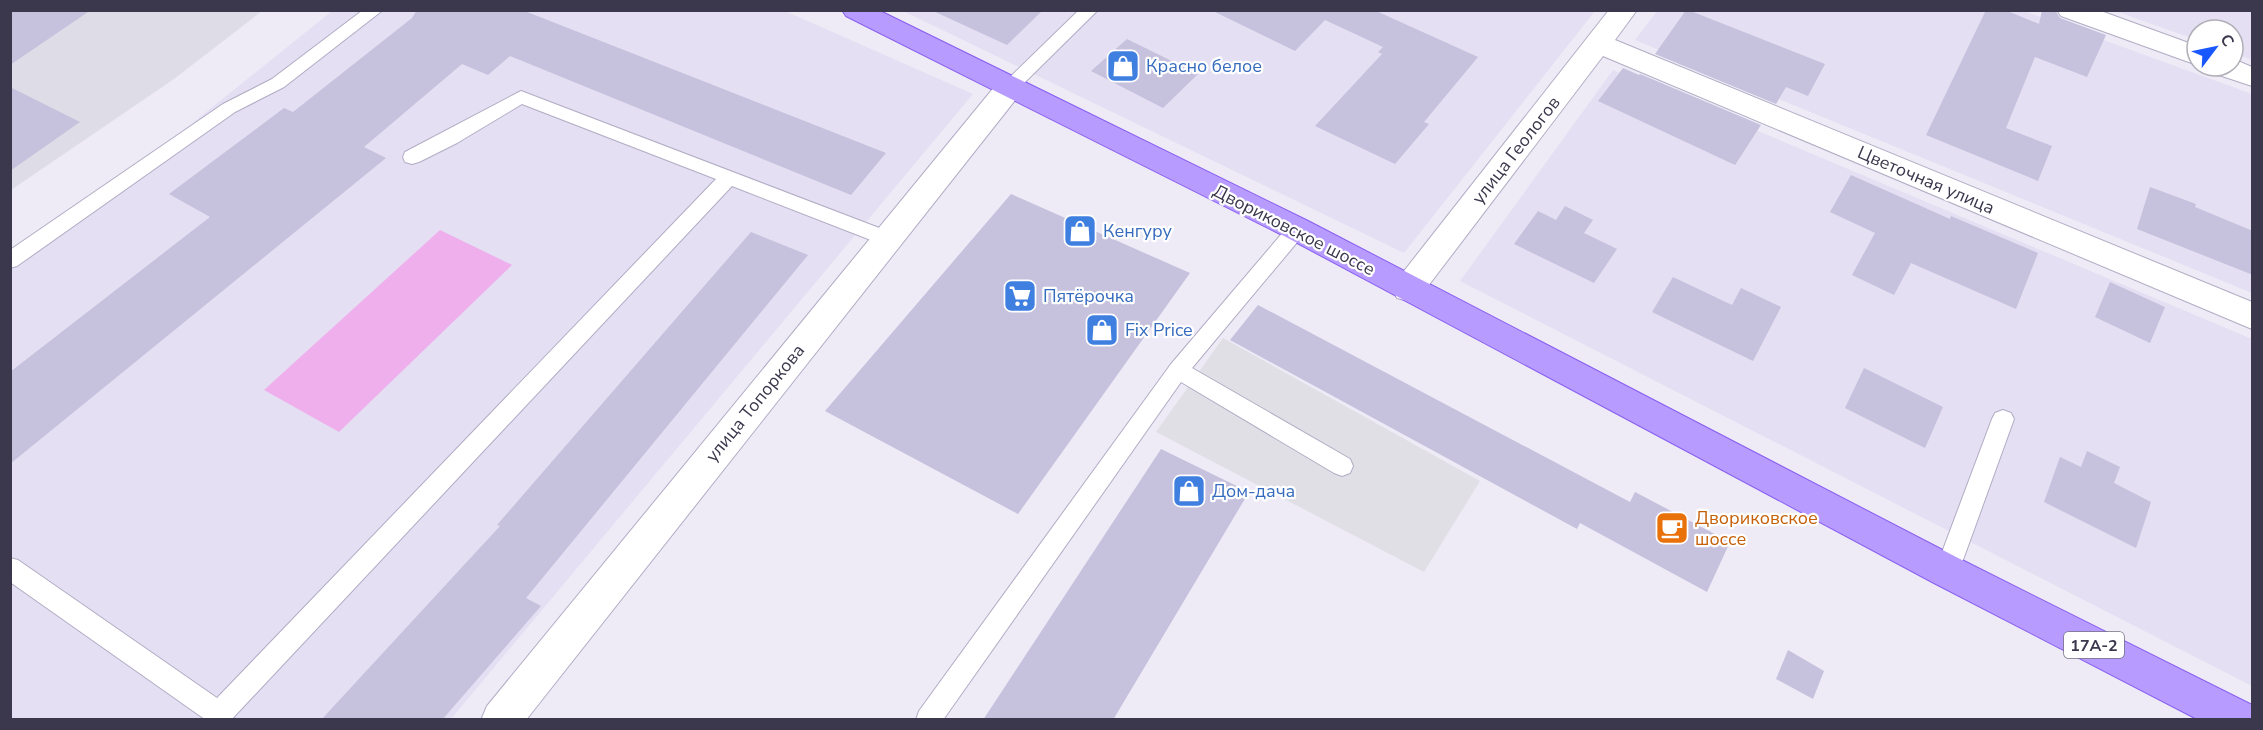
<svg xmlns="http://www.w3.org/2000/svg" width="2263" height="730" font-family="'Nunito Sans',sans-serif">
<rect width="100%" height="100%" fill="#eeebf7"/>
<path fill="#e4dff2" d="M332,11h453l188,83 -522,625 -440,1v-451z
M903,11h692l-191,242z
M1657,11h367l228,83v199l-617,-253z
M2115,11h137v49l-19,-7v-23h-36v10z
M1613,70l639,269v347l-792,-405z"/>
<path fill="#dddce7" d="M11,11h251l-88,68 -163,111z"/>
<path fill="#efafed" d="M440,230l72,35 -173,167 -75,-42z"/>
<path fill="#e0dfe5" d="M1223,338l257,143 -56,91 -268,-140z"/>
<path fill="#c6c1dd" d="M10,10h81l-81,55z
M417,10h105l364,143 -35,42 -341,-139 -22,19 -26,-11 -98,83 22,11 -376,306v-92l200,-155 -41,-23 115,-86 9,4 119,-94z
M931,10h112l-36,35z
M1211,10h163l104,47 -54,65 5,2 -34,40 -80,-38 67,-72 -4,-2 5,-5 -58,-27 -30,31z
M1686,10h2l137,54 -17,32 -22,-9 -10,17 -121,-50z
M1986,10h19l34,14 3,-14h13l5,8 46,17 -19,42 -52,-20 -29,71 46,18 -14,35 -112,-46z
M1127,39l71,35 -35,34 -72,-37z
M1623,68l16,7 1,-1 121,51 -26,40 -137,-64z
M10,87l70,35 -70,49z
M1851,175l99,44 1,-3 87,37 -22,56 -105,-46 -17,32 -42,-20 23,-42 -45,-21z
M2150,187l46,17 -1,3 58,24v44l-116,-46z
M1011,194l179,79 -172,241 -193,-103z
M1565,206l28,14 -9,13 33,16 -23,34 -80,-39 24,-33 18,9z
M751,232l57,23 -282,343 15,8 -99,114h-121l179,-194 -3,-1z
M1673,277l59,28 9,-17 40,19 -28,54 -101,-49z
M2110,282l55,25 -15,36 -55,-26z
M1258,305l372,197 5,-10 95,50 -23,50 -127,-69 -3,6 -347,-189z
M1864,368l79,39 -18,41 -80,-40z
M1161,449l88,43 -136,228h-130z
M2087,451l33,16 -6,16 37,19 -15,46 -92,-46 16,-45 21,10z
M1788,650l36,21 -11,28 -37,-20z"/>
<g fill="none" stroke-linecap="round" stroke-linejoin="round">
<g stroke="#b1acc4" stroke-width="2">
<path id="lane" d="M363,10h20l-99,77 -49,25 -218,154 -7,2v-18l213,-146 49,-25z
M1079,10h19l-82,81 -6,2 -6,-2 -3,-4 3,-4z
M521,91l374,143 3,5 -3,5 -7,2 -7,-2 -149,-58 -501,534h-25l-196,-138v-24l8,2 199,138 499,-519 -194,-75 -65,39 -38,19 -7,2 -7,-2 -2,-5 2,-5z
M1297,222l7,2 3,5 -3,5 -112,134 158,91 3,7 -3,7 -8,3 -8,-3 -153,-91 -238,338h-27l3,-9 252,-347 119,-140z
M2003,410l8,3 3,6 -55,152 -4,8 -8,3 -8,-3 -4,-8 57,-152 3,-6z"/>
</g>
<g stroke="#b1acc4" stroke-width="2">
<path id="street" d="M1609,10h28l-22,30 637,262v27l-649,-273 -184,242 -11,3 -11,-3 -5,-9 5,-9z
M2057,10h41l99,36v19l-136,-49z
M2233,59l19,8v19l-39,-13 -4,-7h24z
M1010,77l10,3 4,7 -4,7 -494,626h-45l6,-14 513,-626z"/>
</g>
<g stroke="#875ef1" stroke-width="2">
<path id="primary" d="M842,10h36l430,211 652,338 292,146v15h-53l-265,-137 -648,-346 -440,-221z"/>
</g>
<use href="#lane" fill="#fff" fill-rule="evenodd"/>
<use href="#street" fill="#fff" fill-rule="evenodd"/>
<use href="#primary" fill="#b89bff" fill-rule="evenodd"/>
</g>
<defs>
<g id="shop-square" transform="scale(1.725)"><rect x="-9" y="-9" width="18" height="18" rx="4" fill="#3f7fe0" stroke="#fff"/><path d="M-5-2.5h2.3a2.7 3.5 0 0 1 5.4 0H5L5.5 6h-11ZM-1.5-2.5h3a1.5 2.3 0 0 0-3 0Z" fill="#fff"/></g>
<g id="supermarket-square" transform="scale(1.725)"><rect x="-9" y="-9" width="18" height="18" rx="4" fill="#3f7fe0" stroke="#fff"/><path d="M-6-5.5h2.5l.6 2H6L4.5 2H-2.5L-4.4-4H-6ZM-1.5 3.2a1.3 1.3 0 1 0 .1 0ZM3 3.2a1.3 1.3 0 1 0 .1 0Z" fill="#fff"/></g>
<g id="cafe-square" transform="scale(1.725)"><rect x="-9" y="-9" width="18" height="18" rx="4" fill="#e8710a" stroke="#fff"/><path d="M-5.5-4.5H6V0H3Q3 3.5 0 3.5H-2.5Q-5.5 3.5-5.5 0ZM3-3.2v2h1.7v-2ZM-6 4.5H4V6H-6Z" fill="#fff"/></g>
</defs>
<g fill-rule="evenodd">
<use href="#shop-square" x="1123" y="66"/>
<use href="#shop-square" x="1080" y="231"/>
<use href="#supermarket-square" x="1020" y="296"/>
<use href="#shop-square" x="1102" y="330"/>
<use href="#shop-square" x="1189" y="491"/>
<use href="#cafe-square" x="1672" y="528"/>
</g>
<g text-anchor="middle" stroke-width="4.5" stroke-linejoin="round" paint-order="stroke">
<rect fill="#fff" stroke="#767382" stroke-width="1.5" x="2064" y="632" width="60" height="26" rx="4.5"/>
<g font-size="16" font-weight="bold" fill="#3b374c">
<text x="2094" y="651">17А-2</text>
</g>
<g font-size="18" fill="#366cbe" stroke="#fff" text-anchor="start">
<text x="1146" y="72">Красно белое</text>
<text x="1103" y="237">Кенгуру</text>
<text x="1043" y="302">Пятёрочка</text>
<text x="1125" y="336">Fix Price</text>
<text x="1212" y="497">Дом-дача</text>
</g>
<g font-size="18" fill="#3b374c" stroke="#fff">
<text transform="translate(1516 150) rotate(-52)" y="6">улица Геологов</text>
<text transform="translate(1926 180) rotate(23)" y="6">Цветочная улица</text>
<text transform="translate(1294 230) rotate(27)" y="6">Двориковское шоссе</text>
<text transform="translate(755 403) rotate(-51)" y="6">улица Топоркова</text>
</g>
<g font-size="18" fill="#c56008" stroke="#fff" text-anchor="start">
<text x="1695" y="524">Двориковское<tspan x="1695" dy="21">шоссе</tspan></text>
</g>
</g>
<rect width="2263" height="730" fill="none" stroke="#3b374c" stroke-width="24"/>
<g transform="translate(2215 48) rotate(58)"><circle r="28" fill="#ffffff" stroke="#b1afb7" stroke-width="1.5"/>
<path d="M0-4.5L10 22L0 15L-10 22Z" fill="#1958ff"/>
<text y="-9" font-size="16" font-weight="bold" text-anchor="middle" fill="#3b374c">С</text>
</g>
</svg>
